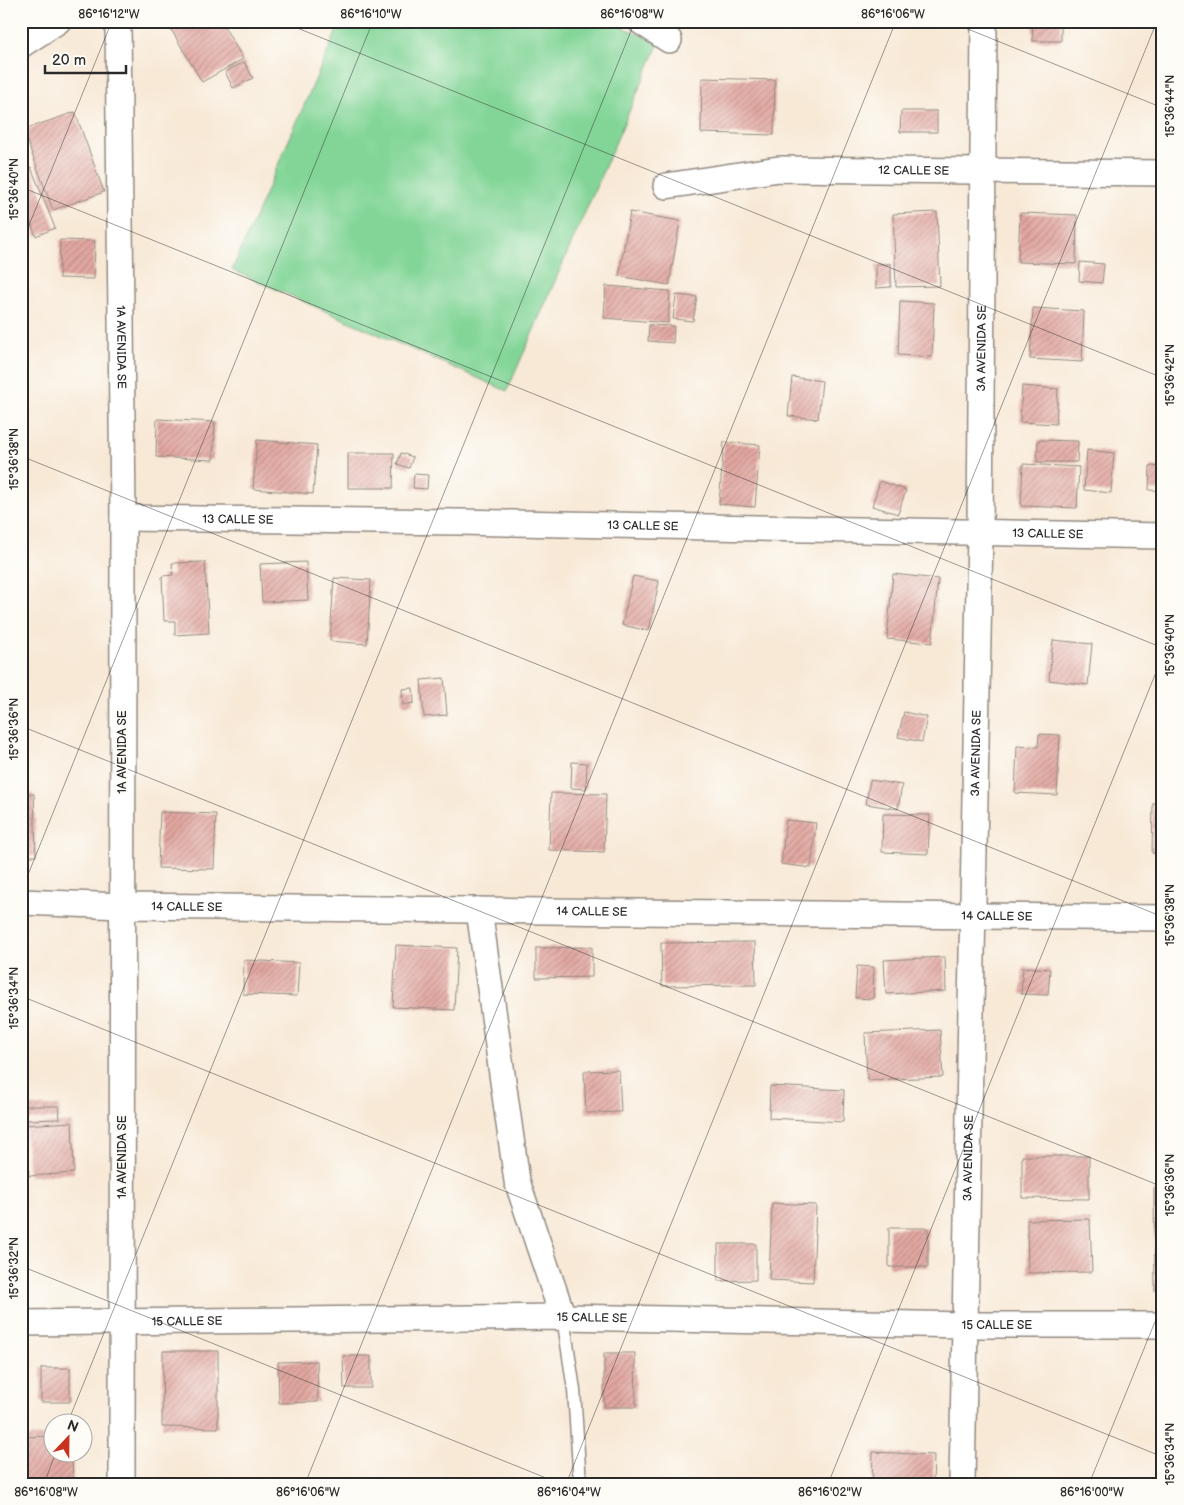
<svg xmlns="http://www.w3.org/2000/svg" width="1184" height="1505" font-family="'Balsamiq Sans',sans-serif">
<defs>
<pattern id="building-hatch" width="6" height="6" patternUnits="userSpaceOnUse" patternTransform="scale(1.25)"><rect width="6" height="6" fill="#e3a8a2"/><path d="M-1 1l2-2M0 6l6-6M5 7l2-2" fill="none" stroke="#b88984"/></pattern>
</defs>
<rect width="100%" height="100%" fill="#fdfcf7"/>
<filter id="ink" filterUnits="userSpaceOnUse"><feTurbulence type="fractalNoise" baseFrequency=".02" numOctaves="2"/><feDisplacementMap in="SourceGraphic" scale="10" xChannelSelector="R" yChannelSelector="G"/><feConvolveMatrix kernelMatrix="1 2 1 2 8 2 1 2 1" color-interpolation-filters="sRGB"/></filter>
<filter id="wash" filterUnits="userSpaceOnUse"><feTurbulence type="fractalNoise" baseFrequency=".0096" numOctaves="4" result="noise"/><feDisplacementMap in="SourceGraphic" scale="20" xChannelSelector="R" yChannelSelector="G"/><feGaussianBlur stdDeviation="1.12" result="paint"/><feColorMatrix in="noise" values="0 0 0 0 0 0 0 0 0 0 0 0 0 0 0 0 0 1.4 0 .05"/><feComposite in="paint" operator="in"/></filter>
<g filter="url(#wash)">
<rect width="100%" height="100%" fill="#f8e9d7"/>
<path fill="#82d597" stroke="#568061" d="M341,21h268l50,22 -152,348 -275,-121z"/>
<g id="blocks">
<path fill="url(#building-hatch)" d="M172,21h49l22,38 -41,23 -34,-58z
M754,21h46v7l-46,-2z
M1032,21h29v20h-28z
M244,62l9,16 -20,10 -8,-16z
M702,78l73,2 -1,55 -73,-2z
M901,111h36v21h-37z
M75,112l29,80 -51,18 -30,-80z
M31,167l24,61 -19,8 -15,-37v-28z
M630,212l50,9 -11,64 -50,-9z
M937,212l3,74 -44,1 -3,-73z
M1020,213l57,2 -1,49 -58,-2z
M60,240l35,1 -1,38 -35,-1z
M1080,262l24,2 -2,19 -23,-2z
M876,264h15v23l-15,1z
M606,286l64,5 -2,32 -64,-5z
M676,295l21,2 -4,24 -20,-2z
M900,301l34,2 -2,54 -34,-2z
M1033,308l51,3 -2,51 -52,-3z
M649,325l25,1 -1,17 -25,-2z
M792,377l30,4 -4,38 -30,-3z
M1022,386l36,3 -2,35 -36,-2z
M157,419l58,3 -2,38 -57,-3z
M257,440l60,5 -4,49 -60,-5z
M1038,440l40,1 -1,21h-40z
M724,442l36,3 -5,62 -36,-3z
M1087,450l27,3 -3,40 -27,-3z
M348,453h46l-1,35h-45z
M401,453l12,4 -4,11 -12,-4z
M1023,464l56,3 -2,41 -56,-2z
M1150,466l13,1v24l-14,-1z
M414,474l14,1 -1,14 -14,-1z
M880,481l26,9 -8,24 -26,-8z
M205,562l4,71 -34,2v-14h-11l-2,-45 11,-1 -1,-12z
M306,562l2,38 -46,2 -2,-38z
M893,574l45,5 -6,64 -45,-4z
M633,576l26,5 -10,50 -27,-6z
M334,578l37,2 -4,64 -37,-3z
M1053,640l39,4 -4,41 -39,-5z
M444,678l3,37 -23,2 -3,-37z
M413,688l1,15 -11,2 -1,-16z
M904,712l23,5 -5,25 -24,-5z
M1039,734l21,1 -3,60 -42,-2 2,-47 21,1z
M572,762l15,1 -1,26 -15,-1z
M870,780l32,5 -4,24 -32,-5z
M551,793l55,1 -2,58 -55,-2z
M21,794h13l2,62h-15z
M1153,803h10v50h-11z
M160,812l56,2 -2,55 -56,-1z
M883,814l47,1 -2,39 -46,-2z
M786,820l30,3 -5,45 -30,-4z
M755,942l1,43 -94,1 -1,-43z
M396,945l61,3 -3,62 -61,-3z
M592,947v30l-56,1v-30z
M945,957l1,34 -60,3 -2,-34z
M244,960l55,3 -2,33 -54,-2z
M857,966l17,1 -1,32 -18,-1z
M1023,967l27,2 -2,26 -27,-1z
M940,1030l3,47 -76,3 -2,-47z
M619,1070l2,42 -35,1 -2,-42z
M770,1086l74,4 -1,32 -74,-4z
M26,1106h33l1,13 -34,1z
M72,1122l2,51 -45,3 -4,-51z
M1022,1156h67v43l-67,-1z
M1154,1188h9v103h-8z
M772,1203l44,2 -3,77 -44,-2z
M1090,1219l2,53 -64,1 -1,-53z
M889,1228h39v39h-39z
M718,1244h38v36l-38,1z
M163,1351h55v77l-56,-1z
M604,1353h31l1,54h-32z
M343,1356h28v32h-27z
M317,1361l1,41 -39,1 -1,-41z
M41,1368h29v34h-29z
M52,1436v16h20l1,30 -52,1v-46z
M873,1452l61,3 -1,29h-61z"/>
</g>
</g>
<g filter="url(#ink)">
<use href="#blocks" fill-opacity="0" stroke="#928a81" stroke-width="1"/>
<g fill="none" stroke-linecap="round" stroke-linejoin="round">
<g stroke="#928a81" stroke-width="15">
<path id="lane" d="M563,1317l11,73 6,94"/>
</g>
<g stroke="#928a81" stroke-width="28">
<g id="street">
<path id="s1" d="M118,21l5,497 -1,966"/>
<path d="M640,21l29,19"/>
<path d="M21,45l37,-24"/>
<path id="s2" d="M666,186l113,-17 384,4"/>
<path id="s3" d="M123,518l336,4 704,14"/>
<path id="s4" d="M21,902l101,4 1041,12"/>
<path d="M479,910l38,271 46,136"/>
<path id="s5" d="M21,1323l542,-6 402,8h198"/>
<path id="s6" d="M962,1484l18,-951 4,-512"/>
</g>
</g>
<use href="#lane" stroke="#fff" stroke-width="12"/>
<use href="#street" stroke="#fff" stroke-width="25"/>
</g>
</g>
<path fill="none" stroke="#2b2b2b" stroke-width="1" stroke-opacity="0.45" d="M280,21l883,357M948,21l215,87M21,187l1142,461M21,245l91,-224M21,456l1142,461M21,726l1142,461M21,892l352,-871M21,996l1142,461M21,1266l540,218M68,1422l567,-1401M44,1484l12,-32M305,1484l591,-1463M566,1484l591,-1463M828,1484l335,-829M1089,1484l74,-182"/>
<g text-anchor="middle" stroke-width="4" stroke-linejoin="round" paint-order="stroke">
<g font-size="12" fill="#2b2b2b" stroke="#fdfcf7">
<text dy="4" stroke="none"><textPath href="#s2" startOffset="249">12 CALLE SE</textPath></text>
<text dy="4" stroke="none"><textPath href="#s1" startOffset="326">1A AVENIDA SE</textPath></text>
<text dy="4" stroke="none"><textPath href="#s6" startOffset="1136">3A AVENIDA SE</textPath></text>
<text dy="4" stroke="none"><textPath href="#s3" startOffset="115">13 CALLE SE</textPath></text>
<text dy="4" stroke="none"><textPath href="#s3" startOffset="520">13 CALLE SE</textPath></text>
<text dy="4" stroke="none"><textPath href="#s3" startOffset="925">13 CALLE SE</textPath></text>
<text transform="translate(122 752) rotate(-90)" y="4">1A AVENIDA SE</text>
<text dy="4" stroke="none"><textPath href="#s6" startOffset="731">3A AVENIDA SE</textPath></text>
<text dy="4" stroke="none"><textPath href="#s4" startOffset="166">14 CALLE SE</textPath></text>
<text dy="4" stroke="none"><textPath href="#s4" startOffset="571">14 CALLE SE</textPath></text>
<text dy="4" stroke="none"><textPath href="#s4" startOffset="976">14 CALLE SE</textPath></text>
<text transform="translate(122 1157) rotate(-90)" y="4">1A AVENIDA SE</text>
<text dy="4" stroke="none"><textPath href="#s6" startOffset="326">3A AVENIDA SE</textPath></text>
<text dy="4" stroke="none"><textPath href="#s5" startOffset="571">15 CALLE SE</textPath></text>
<text dy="4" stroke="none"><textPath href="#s5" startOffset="166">15 CALLE SE</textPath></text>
<text dy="4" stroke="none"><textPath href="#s5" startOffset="976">15 CALLE SE</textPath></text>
</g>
</g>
<rect width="1184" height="1505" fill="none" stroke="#fdfcf7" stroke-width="55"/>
<g transform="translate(68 1438) rotate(22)"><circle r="24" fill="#fdfcf7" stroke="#a9a8a5"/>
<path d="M0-4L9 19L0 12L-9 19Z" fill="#c8321e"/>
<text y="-8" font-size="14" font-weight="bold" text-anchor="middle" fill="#2b2b2b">N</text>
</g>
<path d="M45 65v8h81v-8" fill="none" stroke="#2b2b2b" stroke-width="2.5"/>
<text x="52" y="65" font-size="15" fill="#2b2b2b" stroke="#fdfcf7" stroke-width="4" paint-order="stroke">20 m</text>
<rect x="28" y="28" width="1128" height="1450" fill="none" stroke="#2b2b2b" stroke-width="2"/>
<g font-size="12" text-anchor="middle" fill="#2b2b2b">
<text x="109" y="18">86°16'12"W</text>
<text x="371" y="18">86°16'10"W</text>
<text x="632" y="18">86°16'08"W</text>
<text x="893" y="18">86°16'06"W</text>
<text transform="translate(1170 106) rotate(-90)" y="4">15°36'44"N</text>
<text transform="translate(14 189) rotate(-90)" y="4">15°36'40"N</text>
<text transform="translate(1170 375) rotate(-90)" y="4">15°36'42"N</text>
<text transform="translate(14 459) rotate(-90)" y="4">15°36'38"N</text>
<text transform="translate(1170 645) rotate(-90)" y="4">15°36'40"N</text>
<text transform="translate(14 729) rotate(-90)" y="4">15°36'36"N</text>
<text transform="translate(1170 915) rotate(-90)" y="4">15°36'38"N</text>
<text transform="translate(14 998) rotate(-90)" y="4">15°36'34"N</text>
<text transform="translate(1170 1185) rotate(-90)" y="4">15°36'36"N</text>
<text transform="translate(14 1268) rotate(-90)" y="4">15°36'32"N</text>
<text transform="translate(1170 1454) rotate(-90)" y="4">15°36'34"N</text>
<text x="46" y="1496">86°16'08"W</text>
<text x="308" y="1496">86°16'06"W</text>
<text x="569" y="1496">86°16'04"W</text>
<text x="830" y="1496">86°16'02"W</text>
<text x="1092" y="1496">86°16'00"W</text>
</g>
</svg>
